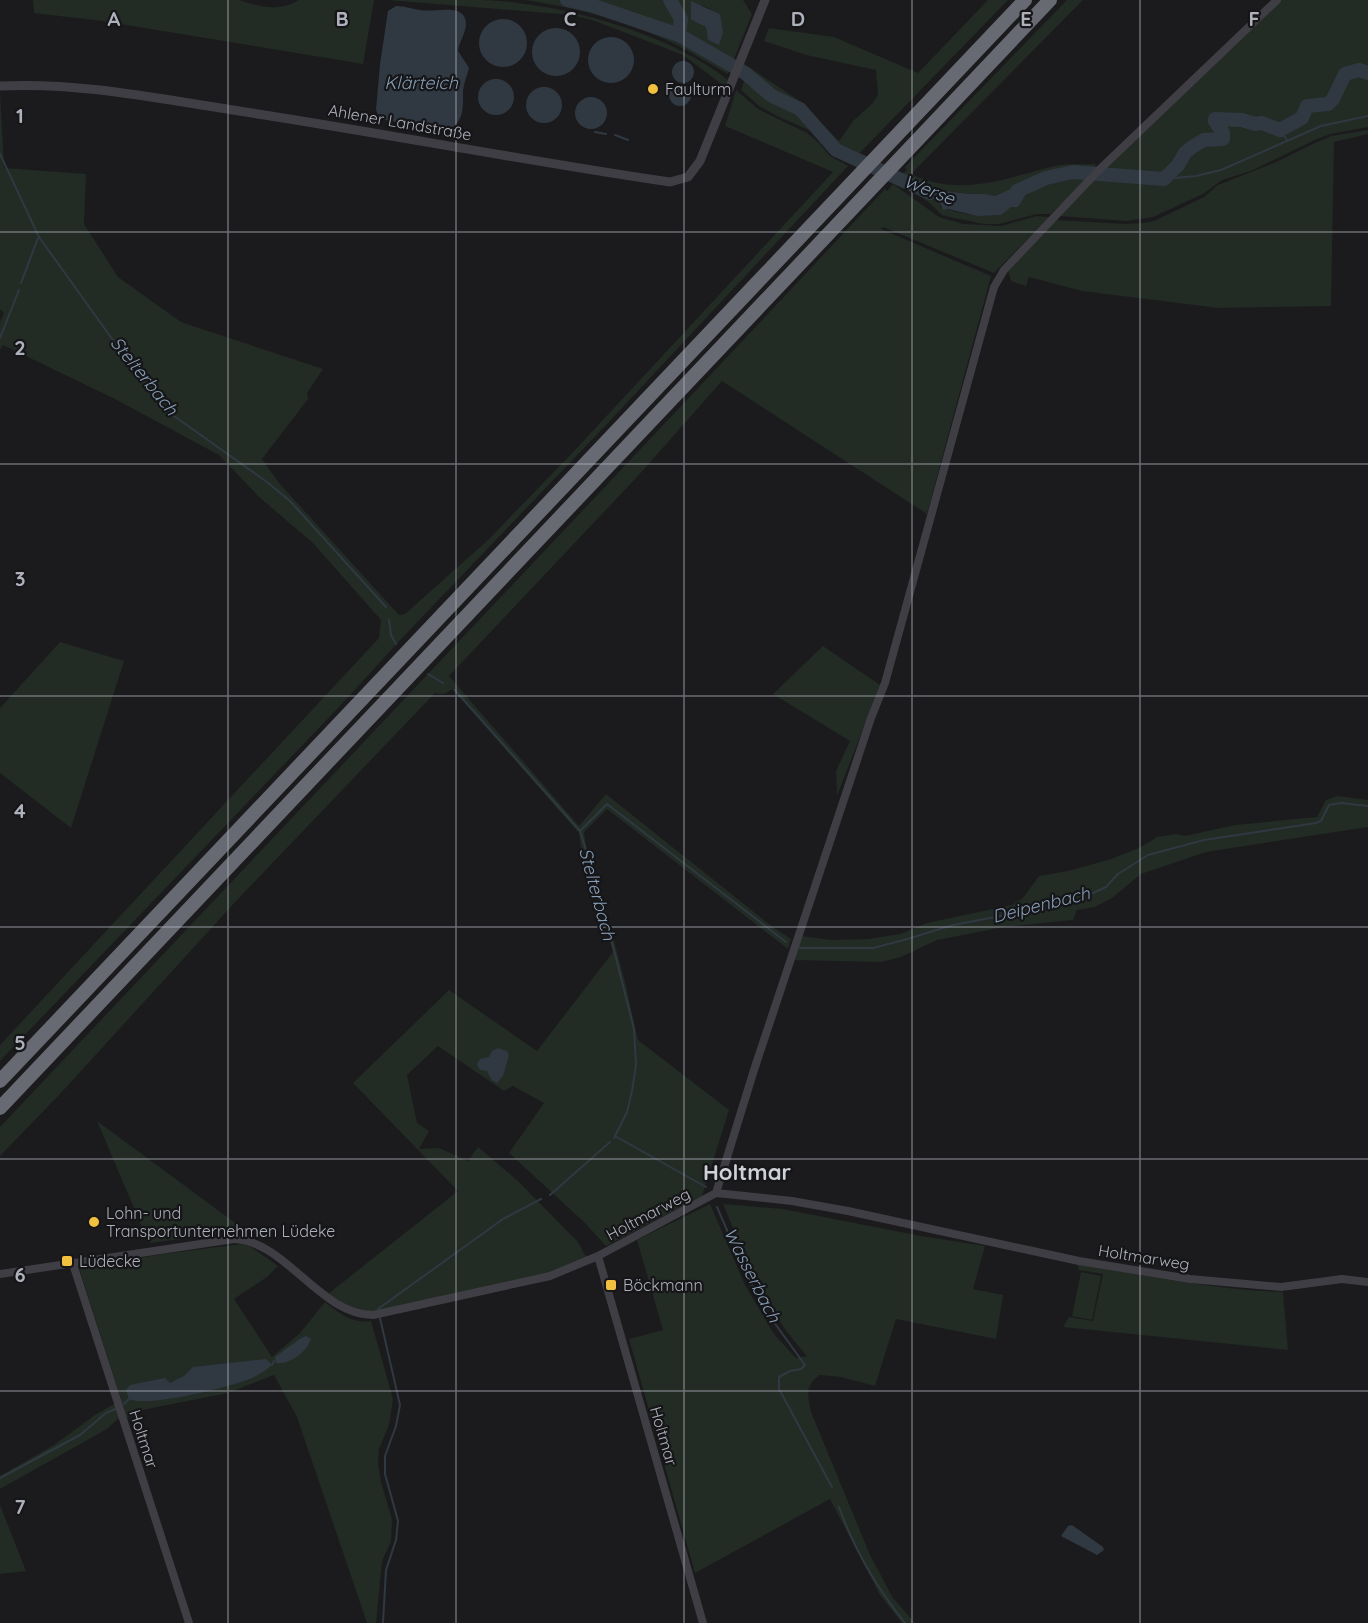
<svg xmlns="http://www.w3.org/2000/svg" width="1368" height="1623" font-family="Quicksand,sans-serif">
<rect width="100%" height="100%" fill="#1b1b1d"/>
<path fill="#222b24" fill-rule="evenodd" d="M33,0h206c20,7 41,12 60,0h75l-11,64 -261,-43 -68,-8z
M388,0c31,0 64,0 95,0 75,3 185,32 245,80l-4,6 -41,-31 -88,-34 -23,-6z
M524,0h219l9,14 -24,60c-22,-12 -43,-26 -66,-36 -44,-20 -91,-31 -138,-38zM702,5l18,9 -1,30 -11,-4v-10l-2,-4z
M988,0h20l-158,163 -18,-8 -10,-15 -11,-9 -32,-14 -20,-11 -18,-16 8,-23 52,35 38,39 14,-20 19,-17 6,-9 -2,-25 -70,-15 -42,-14 5,-13 65,9 84,36z
M1067,0h16l-172,174c50,24 94,4 144,-8 13,-3 28,-1 41,-2 -5,14 -33,38 -45,50h-14l-38,10h-15l-30,-6 -12,-3 -15,-14 -32,-20 12,-11 -2,-3zM1033,183l-32,32c-9,-1 -18,1 -26,0 -12,-1 -23,-4 -35,-8l1,-4 -24,-13 3,-5 18,5 31,4h16l10,2z
M1280,0h88v127l-37,7 -14,5 -66,32 -29,9 -19,14 -50,23 -27,4 -66,-5 35,-37z
M736,90l22,19 49,24 12,10 11,13 18,10 -241,258 -204,213 -63,69 -340,355v-16l379,-407 2,-18 -68,-77 -54,-46 -40,-42 -106,-57 -110,-53 -3,5v-28l4,-9 -4,-4v-217l4,76 82,6 -2,50 34,53 63,45 142,47 -16,24 1,6 -46,60 17,24 120,132 6,-1 83,-74 87,-90 258,-278 -108,-46z
M1368,130v4l-34,8 -3,164 -112,2 -137,-17 -53,-14 -3,9 -15,-5 -3,-10 48,-51 69,4 18,-1 11,-2 50,-24 14,-12 56,-22 43,-21 14,-6z
M893,184l46,33 24,7 38,2 36,-10 12,1 -55,56 -111,-46 -2,2 110,47 -64,238 -205,-133 -85,96 -188,199 130,150 27,-32 168,134 17,11 -3,10 -181,-140 -23,23 2,14 13,39 26,97 13,58 91,70 -27,86 -96,50 -21,-23 -76,-70 35,-50 -31,-17 -9,5 -66,-45 -31,29 10,48 12,8 -10,18 20,-1 29,13 10,-14 40,34 60,61 8,15 -34,15 -179,40 -24,-4 -21,-14 130,-103 -105,-108 96,-93 88,61 76,-99 -32,-105 -2,-14 -127,-144c-6,5 -10,6 -17,4l-198,207 -177,194 -60,62v-29c295,-313 591,-624 885,-938l2,2z
M60,642l64,19 -53,167 -71,-55v-65z
M823,646l57,39 -43,111 -1,-25 14,-30 -77,-47z
M1337,796l31,4v27l-162,25 -65,22 -29,24 -17,9 -18,3 -4,10 -69,7 -67,13 -36,17 -20,5 -87,-2 8,-24 29,4 37,-1 32,-5 27,-11 85,-18 11,-7 16,-22 29,-5 40,-11 31,-12 18,-11 19,-3 9,2 50,-11 82,-8 9,-17z
M97,1121l141,104 17,13 -18,-6 -88,11z
M710,1204l35,81 29,49 22,24 11,-2c-41,-44 -61,-97 -84,-152l60,5 138,27 64,10 -12,43 30,6 -7,44 -100,-20 -21,67 -34,-9 -21,-2c-16,11 -12,20 -9,37l59,143 23,43 22,25h-13l-22,-28 -50,-96 -135,74 -66,-234 34,-9 -26,-90z
M242,1244l9,3 27,19 -11,11 -33,22 38,58 28,-24 25,-31c15,11 26,22 46,19l22,78 -4,26 -10,24 -1,15 3,18 11,37 -1,23 -9,19 -6,62h-9l-70,-206 -23,-42 -46,18 -91,18 -10,7 -48,-150 84,-14z
M1077,1264c68,11 137,26 206,28l5,58 -225,-23 6,-10 24,4 10,-47 -24,-4z
M1081,1272l20,4 -9,44 -20,-4z
M116,1403l3,15 -12,11 -107,60v-13l54,-31 41,-30z
M0,1505l26,66 -26,3z"/>
<path fill="#303942" d="M691,1l29,13 3,18 -4,13 -11,-5c-2,-21 -2,-10 -17,-21z
M396,6c9,0 16,3 24,4 14,3 45,-8 46,13 0,11 -7,18 -8,28l11,17c-2,8 -6,17 -6,25 0,16 1,30 -17,38l-61,-11 -6,-3 -3,-7 4,-46 8,-53z
M479 43a24 24 0 1 1 48 0a24 24 0 1 1-48 0Z
M532 52a24 24 0 1 1 48 0a24 24 0 1 1-48 0Z
M588 60a23 23 0 1 1 46 0a23 23 0 1 1-46 0Z
M672 72a11 11 0 1 1 22 0a11 11 0 1 1-22 0Z
M478 97a18 18 0 1 1 36 0a18 18 0 1 1-36 0Z
M669 95a11 11 0 1 1 22 0a11 11 0 1 1-22 0Z
M526 105a18 18 0 1 1 36 0a18 18 0 1 1-36 0Z
M575 113a16 16 0 1 1 32 0a16 16 0 1 1-32 0Z
M1027,182l6,1 -15,24h-7l-10,8 -24,1 -29,-7 -5,1 -3,-7 -26,-17 6,-1 18,5 31,4h16l10,2z
M498,1048l9,3 2,4 -6,21 -6,7 -6,-4 -4,-8 -7,-1 -3,-6 3,-5 9,-2 3,-6z
M306,1336l5,3c-4,13 -22,26 -35,24l-1,-6 26,-19z
M266,1359l6,6c-5,4 -10,8 -16,11 -19,10 -108,32 -127,23l-3,-9 4,-5 35,-7 5,5 14,-7 9,-9z
M1072,1525l31,22 1,3 -7,5 -36,-19 7,-10z"/>
<g fill="none" stroke-linecap="round" stroke-linejoin="round">
<path stroke="#303942" stroke-width="2" d="M1280,130l7,10
M595,132l11,2
M615,135l13,5
M0,154l39,83 99,138 29,36 100,71 23,19 96,106
M1164,179l32,-3 25,-6 100,-44 47,-10
M21,283l17,-45
M0,338l19,-48
M389,620l2,15 5,9
M428,674l15,9
M455,690l125,141 19,60 35,138 2,36 -4,26 -5,21 -13,26
M581,830l26,-26 179,138
M800,948h73l31,-8 49,-15 58,-11 35,-14 13,2 11,-8 23,-1 13,-6 12,-13 30,-19 56,-15 112,-17 5,-2 8,-16 12,-2 27,3
M615,1136l91,51
M550,1195l60,-53
M717,1207l29,67 22,40 37,51 -4,4 -11,2 -11,6v12l53,98
M378,1309l125,-90 38,-20
M380,1318l20,87 -4,21 -11,30v18l13,47 -2,19 -10,30 -3,53
M272,1365l2,-4
M124,1404l5,-5
M0,1478l80,-43 26,-22 12,-5
M839,1507c15,42 38,81 66,116"/>
<path stroke="#303942" stroke-width="14" d="M567,0l27,6 85,29 66,38 27,23 28,13 36,41 94,43
M670,0l11,19 -2,16
M1017,191l29,-13 27,-6 91,7 14,-14 7,-12 7,-6 12,-7 19,-1v-6l-8,-12v-2l27,1 13,4 7,-1 18,7 22,-12 5,-12 21,-2 5,-5 12,-25 14,-4 9,3"/>
<path stroke="#3e3e44" stroke-width="8" d="M716,1193l38,-123 117,-352 14,-35 109,-396 10,-17 94,-99 179,-171
M598,1256l105,367
M73,1264l116,359
M0,1274l234,-35c52,2 86,76 139,76l177,-39 48,-20 118,-63 76,8 56,10 231,50 111,18 91,8 61,-8 26,3"/>
<path stroke="#3e3e44" stroke-width="9" d="M0,86c81,-4 160,13 239,25 144,22 287,50 431,71l18,-5 12,-16 65,-161"/>
<path stroke="#686a73" stroke-width="14" d="M0,1081l1025,-1081
M0,1108l1050,-1108"/>
</g>
<path fill="none" stroke="#aeb1bc" stroke-width="1.5" stroke-opacity="0.55" d="M228,0v1623M456,0v1623M684,0v1623M912,0v1623M1140,0v1623M0,232h1368M0,464h1368M0,696h1368M0,927h1368M0,1159h1368M0,1391h1368"/>
<g fill="#f1c03f" stroke="#161618" stroke-width="2">
<circle cx="653" cy="89" r="6"/>
<circle cx="94" cy="1222" r="6"/>
<rect x="61" y="1255" width="12" height="12" rx="3"/>
<rect x="605" y="1279" width="12" height="12" rx="3"/>
</g>
<g text-anchor="middle" stroke-width="4.5" stroke-linejoin="round" paint-order="stroke">
<g font-size="16" fill="#aeb1bc" stroke="#161618" text-anchor="start">
<text x="665" y="95">Faulturm</text>
<text x="106" y="1219">Lohn- und<tspan x="106" dy="18">Transportunternehmen Lüdeke</tspan></text>
<text x="79" y="1267">Lüdecke</text>
<text x="623" y="1291">Böckmann</text>
</g>
<g font-size="16" fill="#aeb1bc" stroke="#161618">
<text transform="translate(400 122) rotate(10)" y="6">Ahlener Landstraße</text>
<text transform="translate(648 1214) rotate(-28)" y="6">Holtmarweg</text>
<text transform="translate(1144 1257) rotate(9)" y="6">Holtmarweg</text>
<text transform="translate(664 1436) rotate(74)" y="6">Holtmar</text>
<text transform="translate(144 1439) rotate(72)" y="6">Holtmar</text>
</g>
<g font-size="18" font-style="italic" fill="#869db6" stroke="#161618">
<text x="421" y="89">Klärteich</text>
<text transform="translate(929 190) rotate(21)" y="6">Werse</text>
<text transform="translate(144 376) rotate(51)" y="6">Stelterbach</text>
<text transform="translate(597 894) rotate(75)" y="6">Stelterbach</text>
<text transform="translate(1041 905) rotate(-14)" y="6">Deipenbach</text>
<text transform="translate(752 1275) rotate(63)" y="6">Wasserbach</text>
</g>
<g font-size="22" font-weight="bold" fill="#cfd1d8" stroke="#161618">
<text x="747" y="1180">Holtmar</text>
</g>
</g>
<g font-size="20" text-anchor="middle" font-weight="bold" fill="#aeb1bc" stroke="#161618" stroke-width="4.5" stroke-linejoin="round" paint-order="stroke">
<text x="114" y="26">A</text>
<text x="342" y="26">B</text>
<text x="570" y="26">C</text>
<text x="798" y="26">D</text>
<text x="1026" y="26">E</text>
<text x="1254" y="26">F</text>
<text x="20" y="123">1</text>
<text x="20" y="355">2</text>
<text x="20" y="586">3</text>
<text x="20" y="818">4</text>
<text x="20" y="1050">5</text>
<text x="20" y="1282">6</text>
<text x="20" y="1514">7</text>
</g>
</svg>
